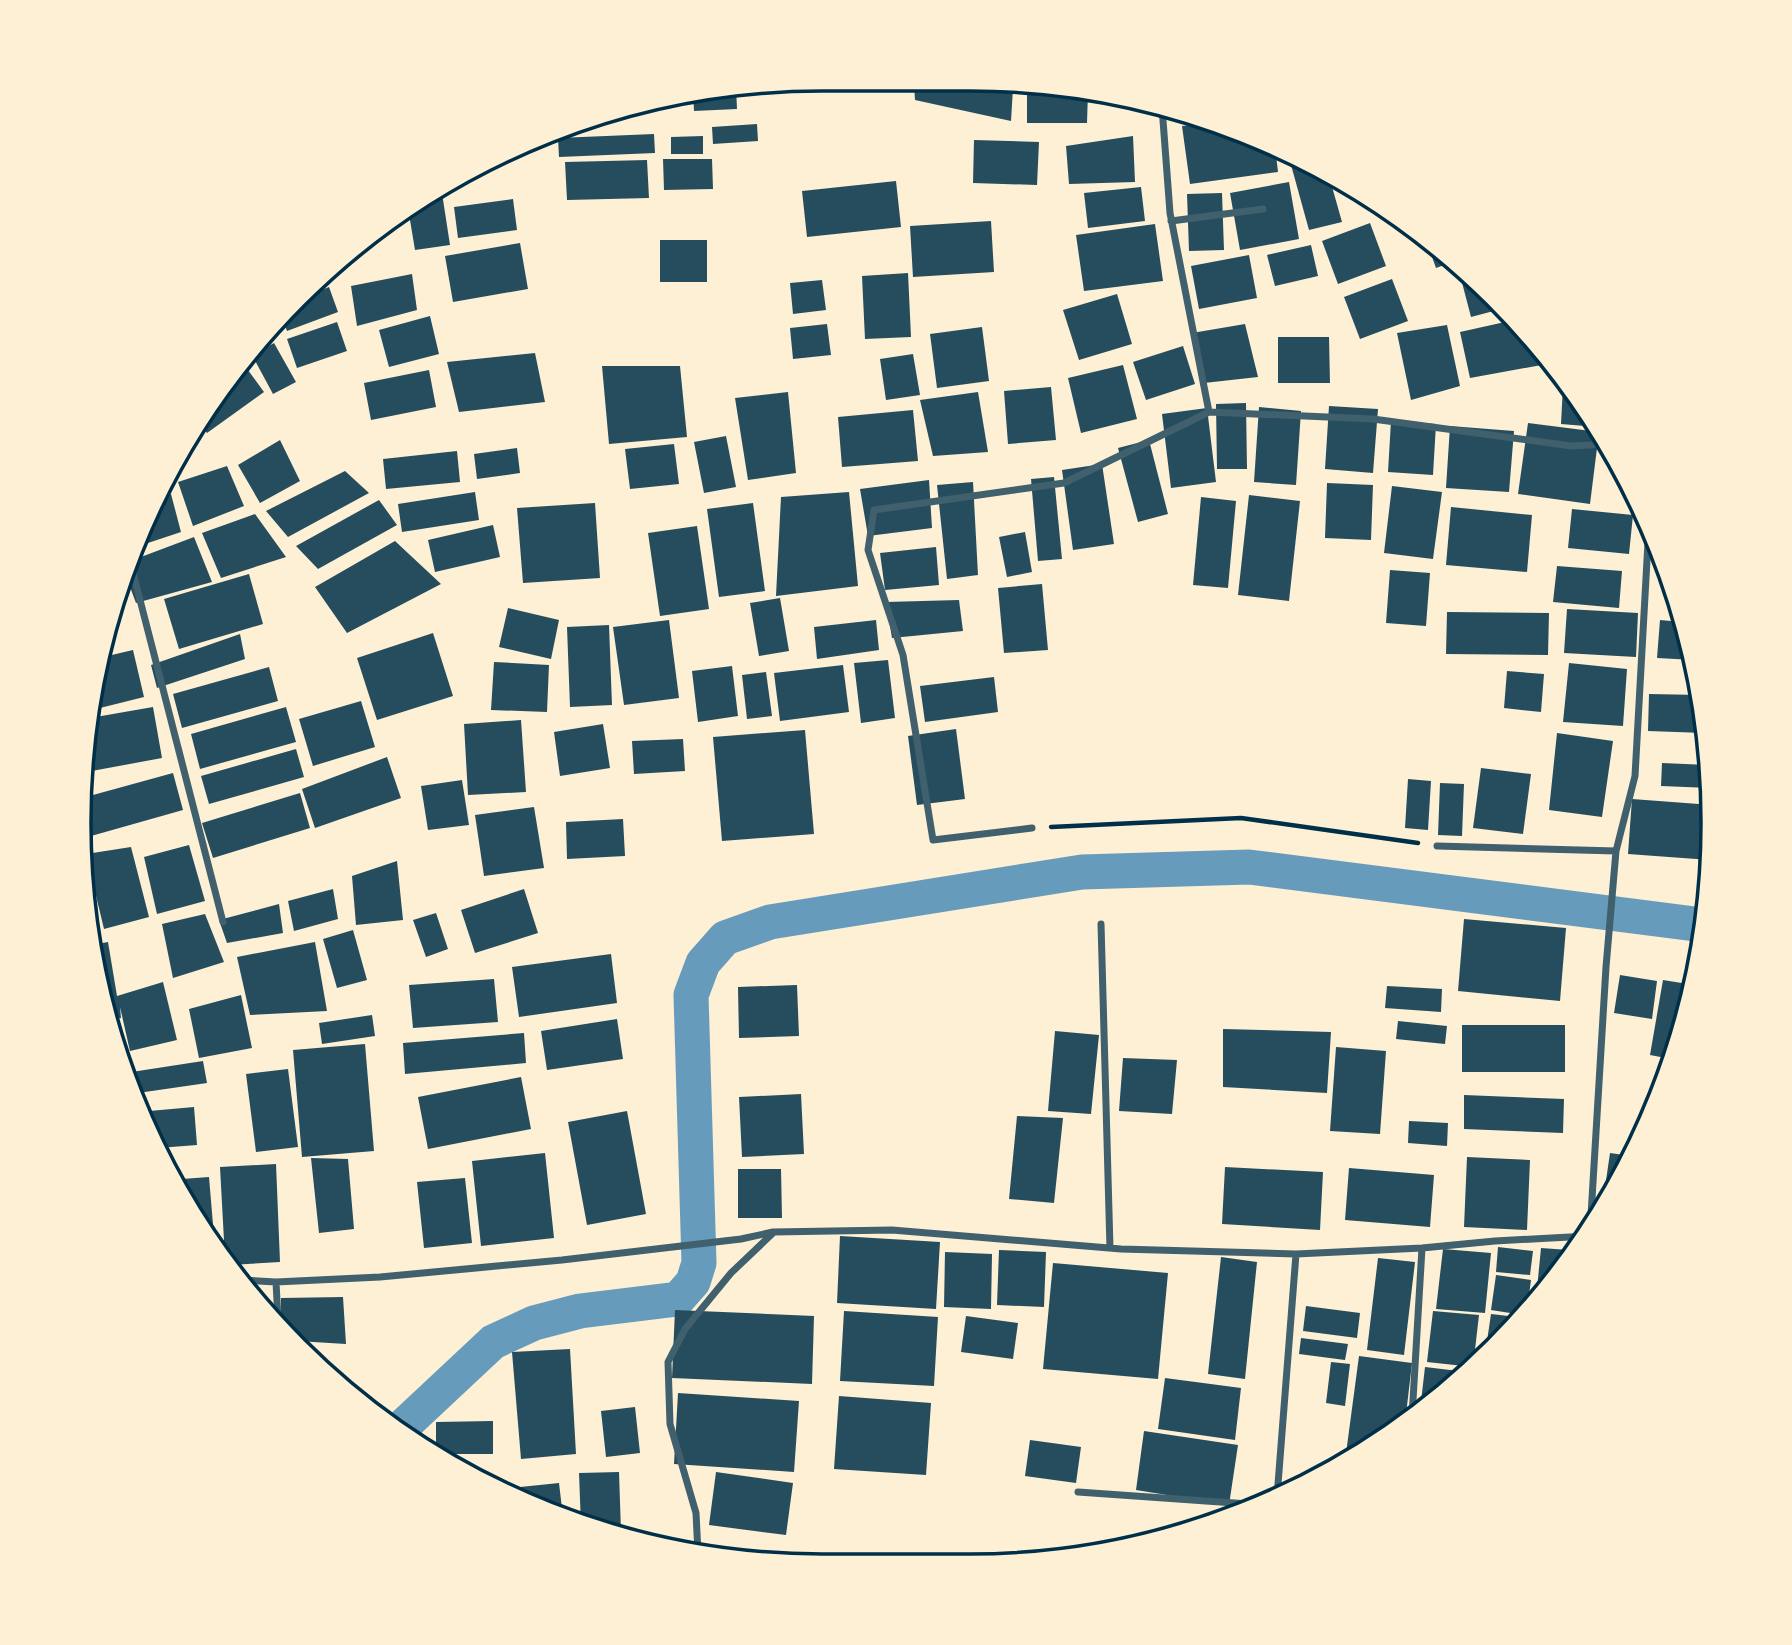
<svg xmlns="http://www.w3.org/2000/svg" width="1792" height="1645" font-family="'DM Sans',sans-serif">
<rect width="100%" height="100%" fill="#fdf0d5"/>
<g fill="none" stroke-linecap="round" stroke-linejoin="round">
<path stroke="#669bbc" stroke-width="35" d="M399,1430l94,-88 41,-19 46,-12 98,-12 15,-17 6,-19 -8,-268 12,-32 22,-25 45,-16 312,-50 167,-5 446,57 8,3"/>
</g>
<path fill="#264d5e" d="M914,83l99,5 -2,33 -96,-21z
M736,87l1,22 -43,2 -1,-19z
M1027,89l61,3 -1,31h-60z
M1212,123l42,13 21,10 3,26 -88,12 -8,-58z
M757,124l1,17 -45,3 -1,-17z
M654,134l1,19 -96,4 -1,-19z
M703,136v18h-32v-17z
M1133,136l2,46 -66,2 -3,-38z
M974,140l65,2 -2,43 -64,-2z
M1288,154l41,22 13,46 -33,8z
M663,159h49l1,30 -49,1z
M647,160l2,38 -82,2 -2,-38z
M896,181l5,46 -94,10 -5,-46z
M1289,182l10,57 -59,11 -10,-57z
M1345,184l21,11 -15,5z
M1141,187l4,34 -57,7 -4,-35z
M442,193l8,52 -35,5 -7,-42 22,-13z
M1222,193l2,57 -35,1 -2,-57z
M513,199l4,31 -59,8 -4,-31z
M991,221l3,51 -81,5 -3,-51z
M1370,223l16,43 -48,18 -16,-43z
M1155,224l8,57 -79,10 -8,-56z
M660,240h47v42h-47z
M1426,240l27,22 -17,6z
M520,243l8,46 -75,13 -8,-46z
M1311,245l7,31 -43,10 -8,-31z
M1249,255l8,43 -58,11 -8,-43z
M1463,270l33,27 9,11 -34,9 -12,-46z
M908,273l3,64 -46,2 -3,-63z
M412,274l5,36 -60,16 -6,-40z
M1392,279l16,42 -48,18 -16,-42z
M822,280l4,30 -33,4 -3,-31z
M329,287l9,25 -51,19 -6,-16 18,-16z
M1117,294l15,50 -53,16 -16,-50z
M430,316l9,38 -50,13 -10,-37z
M1514,320l32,39 1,5 -77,14 -10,-46z
M337,322l10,29 -50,17 -10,-29z
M827,324l4,31 -38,4 -3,-31z
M1245,324l13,53 -54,6 -12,-50z
M1447,325l13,61 -49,14 -14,-67z
M982,327l7,54 -52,7 -7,-54z
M1278,337h51l1,46h-52z
M274,343l22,39 -23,12 -21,-39z
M1183,346l12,38 -49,16 -13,-38z
M535,353l10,49 -86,10 -12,-50z
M913,354l7,41 -34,5 -6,-41z
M242,362l22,30 -57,41 -8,-11z
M1123,365l14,54 -56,14 -13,-55z
M602,366h78l7,71 -78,7z
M429,370l7,37 -65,13 -7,-37z
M1563,385h5l20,25 9,17 -36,-3z
M1051,387l5,53 -48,4 -4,-53z
M788,392l8,81 -48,7 -13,-82z
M978,392l10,60 -55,4 -13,-56z
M1246,403l1,66h-30l-1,-65z
M1329,406l49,3 -5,64 -48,-4z
M1259,407l42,4 -5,74 -42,-3z
M1207,408l9,74 -45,6 -9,-74z
M913,410l5,51 -76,6 -4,-50z
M1391,421l45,3 -3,51 -45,-3z
M1528,423l71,9 -9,72 -72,-10z
M1450,426l64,5 -5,61 -63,-4z
M726,436l10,51 -32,6 -10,-51z
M280,440l20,41 -40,22 -22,-38z
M1149,440l19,74 -30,8 -20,-74z
M674,444l5,40 -49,5 -5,-40z
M517,448l3,25 -43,6 -3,-25z
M457,451l3,31 -74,7 -3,-30z
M1102,464l12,80 -41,6 -11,-80z
M227,466l17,40 -51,20 -15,-44z
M345,471l24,22 -81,44 -22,-26z
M1054,477l8,82 -24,2 -7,-82z
M929,480l3,48 -64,8 -8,-47z
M973,482l5,93 -31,4 -10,-94z
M1327,483l46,2 -2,55 -46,-2z
M1392,486l50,6 -9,67 -49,-6z
M475,492l4,28 -77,12 -4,-28z
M849,492l9,94 -82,10 5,-99z
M171,494l10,38 -42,14 19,-47z
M1249,495l51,6 -11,100 -51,-6z
M1201,497l35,4 -8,87 -35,-3z
M379,500l18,25 -79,44 -22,-23z
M595,503l5,75 -77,5 -6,-75z
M753,503l12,88 -46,6 -12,-88z
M1451,507l81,8 -5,57 -81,-7z
M1572,509l61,6 -4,39 -61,-6z
M255,514l31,43 -65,21 -19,-45z
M493,525l7,32 -65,15 -7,-32z
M697,526l12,83 -49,7 -12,-83z
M1025,532l7,40 -25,5 -8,-40z
M194,537l18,45 -76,21 -10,-27 7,-16z
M1657,540l9,30 -11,-1z
M395,541l46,43 -94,49 -32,-46z
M936,547l3,38 -54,5 -5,-37z
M1557,566l65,5 -3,37 -66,-6z
M1390,570l40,3 -4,53 -40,-3z
M249,574l14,50 -84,25 -15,-50z
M1042,584l6,66 -44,3 -6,-65z
M780,598l9,53 -30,5 -9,-53z
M959,600l4,31 -71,7 -6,-36z
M508,608l51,12 -8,39 -52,-12z
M1567,609l71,4 -2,44 -72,-4z
M1447,612l102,1 -1,42 -102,-1z
M669,620l10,78 -55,7 -11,-78z
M876,620l3,30 -62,9 -3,-32z
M1660,620l22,2 12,38 -37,-2z
M609,625l3,80 -42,2 -3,-80z
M433,633l20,63 -76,24 -20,-62z
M240,634l5,25 -88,29 -6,-23z
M133,650l11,47 -48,12 -3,-13 6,-38z
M888,660l7,58 -34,5 -7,-60z
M494,662l55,3 -2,47 -56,-2z
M1569,663l58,6 -4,57 -60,-4z
M843,665l6,47 -69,9 -6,-48z
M732,666l6,50 -40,6 -6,-51z
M269,667l9,34 -96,27 -9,-34z
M1507,671l37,3 -3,38 -37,-4z
M766,672l6,44 -25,3 -5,-44z
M994,677l4,35 -73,10 -5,-36z
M1649,694l52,1 3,38 -56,-2z
M361,701l14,46 -62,19 -14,-47z
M153,707l9,51 -81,15 9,-55z
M286,707l10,35 -96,27 -9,-35z
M521,720l5,72 -58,3 -4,-71z
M603,724l7,44 -50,8 -6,-44z
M956,729l9,70 -48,6 -9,-69z
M805,730l9,104 -92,7 -9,-104z
M1557,733l56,8 -11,76 -53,-7z
M683,739l2,32 -51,3 -2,-33z
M296,749l8,28 -95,27 -8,-28z
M387,757l14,41 -86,30 -13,-39z
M1662,763l46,2 2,23 -49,-2z
M1481,768l50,6 -8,60 -50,-6z
M173,773l10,37 -99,28 -2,-40z
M1408,779l23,2 -3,49 -23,-2z
M462,780l7,45 -41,5 -7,-44z
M1440,783l24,1 -2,52 -24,-1z
M300,793l10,35 -97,30 -11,-35z
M1632,799l80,6 1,18 -3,37 -82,-6z
M534,807l10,61 -60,8 -9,-61z
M623,819l2,37 -58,3 -1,-37z
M189,845l16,56 -48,13 -13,-57z
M131,847l18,70 -45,12 -18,-75z
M397,861l6,59 -47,5 -4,-49z
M333,889l5,30 -44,12 -6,-30z
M524,889l14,44 -63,20 -14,-43z
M279,904l4,29 -56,10 -8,-23z
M436,913l12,36 -22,8 -13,-37z
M205,914l19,48 -51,16 -11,-54z
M1464,919l102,9 -6,73 -102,-10z
M353,930l14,50 -30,8 -14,-49z
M108,942l9,54 46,-14 14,58 -47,11 -10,-44 1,11 -12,2 -16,-53 -1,-22z
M315,942l12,69 -77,4 -13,-58z
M611,954l6,49 -98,14 -7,-50z
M1620,975l37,6 -5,38 -38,-6z
M494,979l4,43 -85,6 -4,-43z
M1663,980l31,5 -23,74 -21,-4z
M797,985l2,51 -60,2 -1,-51z
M1387,986l55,3 -1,23 -56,-4z
M241,995l11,53 -53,10 -10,-49z
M372,1015l3,21 -53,8 -3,-21z
M617,1019l6,40 -76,11 -6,-39z
M1398,1021l49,5 -2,18 -49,-5z
M1462,1025h103v47h-103z
M1223,1029l108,3 -4,61 -104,-6z
M1055,1031l44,4 -8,79 -43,-3z
M524,1033l2,30 -121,11 -2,-31z
M365,1044l9,107 -72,6 -9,-107z
M1336,1047l50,4 -6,83 -50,-3z
M1123,1058l54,2 -5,54 -53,-3z
M203,1061l4,22 -76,11 -6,-21z
M288,1069l10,78 -42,5 -10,-78z
M521,1077l10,52 -103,20 -10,-52z
M801,1094l3,60 -62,3 -3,-60z
M1464,1095l100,4 -1,34 -99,-4z
M194,1107l3,38 -39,3 -20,-36z
M627,1111l19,103 -59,11 -19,-103z
M1017,1116l46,2 -9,85 -45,-4z
M1409,1121l39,2 -1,23 -39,-3z
M545,1153l9,85 -73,8 -9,-85z
M1610,1153l21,3 -28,52h-1z
M1467,1157l63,3 -3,70 -63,-3z
M311,1158l37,1 6,70 -35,4z
M276,1164l4,98 -50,3 -5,-6 -5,-92z
M1225,1167l98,5 -3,58 -98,-6z
M1349,1168l85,7 -4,52 -85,-7z
M738,1169h43l1,49h-44z
M209,1177l6,71 -11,-12 -20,-38 -2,-19z
M465,1178l7,65 -48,5 -7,-66z
M840,1236l100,6 -4,67 -99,-6z
M1498,1247l35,4 -3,24 -34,-3z
M1541,1248l28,2 -1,10 -32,39z
M1443,1249l48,4 -6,60 -49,-4z
M999,1250l47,2 -2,55 -47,-2z
M945,1252l47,2 -1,55 -47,-2z
M1221,1257l36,5 -12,117 -37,-5z
M1378,1258l37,4 -11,93 -37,-5z
M1053,1263l115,10 -10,106 -115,-10z
M1496,1275l35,5 -4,30 -4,5 -32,-5z
M343,1297l3,47 -49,-3 -16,-17v-26z
M1306,1306l54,7 -3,25 -54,-7z
M675,1310l139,6 -2,68 -140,-6z
M844,1311l94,6 -4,69 -94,-5z
M1433,1311l46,4 -6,52 -46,-5z
M1491,1314l26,3v6l-22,26 -9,-1z
M966,1316l52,7 -5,36 -52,-7z
M1301,1338l47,6 -3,16 -46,-6z
M570,1349l6,105 -55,5 -9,-107z
M1359,1356l53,7 -7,60 -23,18 -37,20z
M1331,1362l19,2 -5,42 -19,-3z
M1425,1367l42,5 -47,38z
M1165,1378l76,10 -6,52 -77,-11z
M333,1383l22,2 -1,12z
M678,1393l121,8 -5,71 -120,-8z
M839,1396l92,7 -5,72 -92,-6z
M635,1407l5,46 -34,4 -5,-46z
M493,1421v33h-57v-32z
M1144,1431l94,14 -9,60 -93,-15z
M1030,1440l51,7 -5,36 -51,-7z
M619,1472l2,60h-14l-26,-6 -2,-53z
M716,1472l77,11 -7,52 -77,-10z
M559,1483l4,34 -62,-28z
M631,1536l41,2v9l-41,-9z"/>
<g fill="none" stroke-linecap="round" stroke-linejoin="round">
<path stroke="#003049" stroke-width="4.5" d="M1051,827l190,-9 177,25"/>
<path stroke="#3f606c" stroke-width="7" d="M1162,107l8,106 39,199
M1171,221l92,-12
M131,565l92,357
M1032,828l-99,12 -30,-185 -35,-105 6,-40 190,-27 145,-71 164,7 199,27 35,-2
M1437,846l179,5
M1101,924l9,324
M1590,1232l16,-265 10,-116 19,-75 14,-252
M243,1280l33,2 104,-5 182,-17 179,-21 32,-7 119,-2 229,19 175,5 126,-6 73,-7 93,-5
M276,1282l2,38
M1412,1417l10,-169
M1078,1492l185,13
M1277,1497l19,-243
M698,1553l-2,-40 -26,-89 -2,-62 17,-33 46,-56 42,-40"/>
</g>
<path d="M0 0H1792V1645H0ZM822 91H970A731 731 0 0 1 1701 822V823A731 731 0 0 1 970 1554H822A731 731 0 0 1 91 823V822A731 731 0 0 1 822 91Z" fill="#fdf0d5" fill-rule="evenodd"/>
<path fill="none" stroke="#003049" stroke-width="3.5" d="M822 91H970A731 731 0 0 1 1701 822V823A731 731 0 0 1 970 1554H822A731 731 0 0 1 91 823V822A731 731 0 0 1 822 91Z"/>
</svg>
